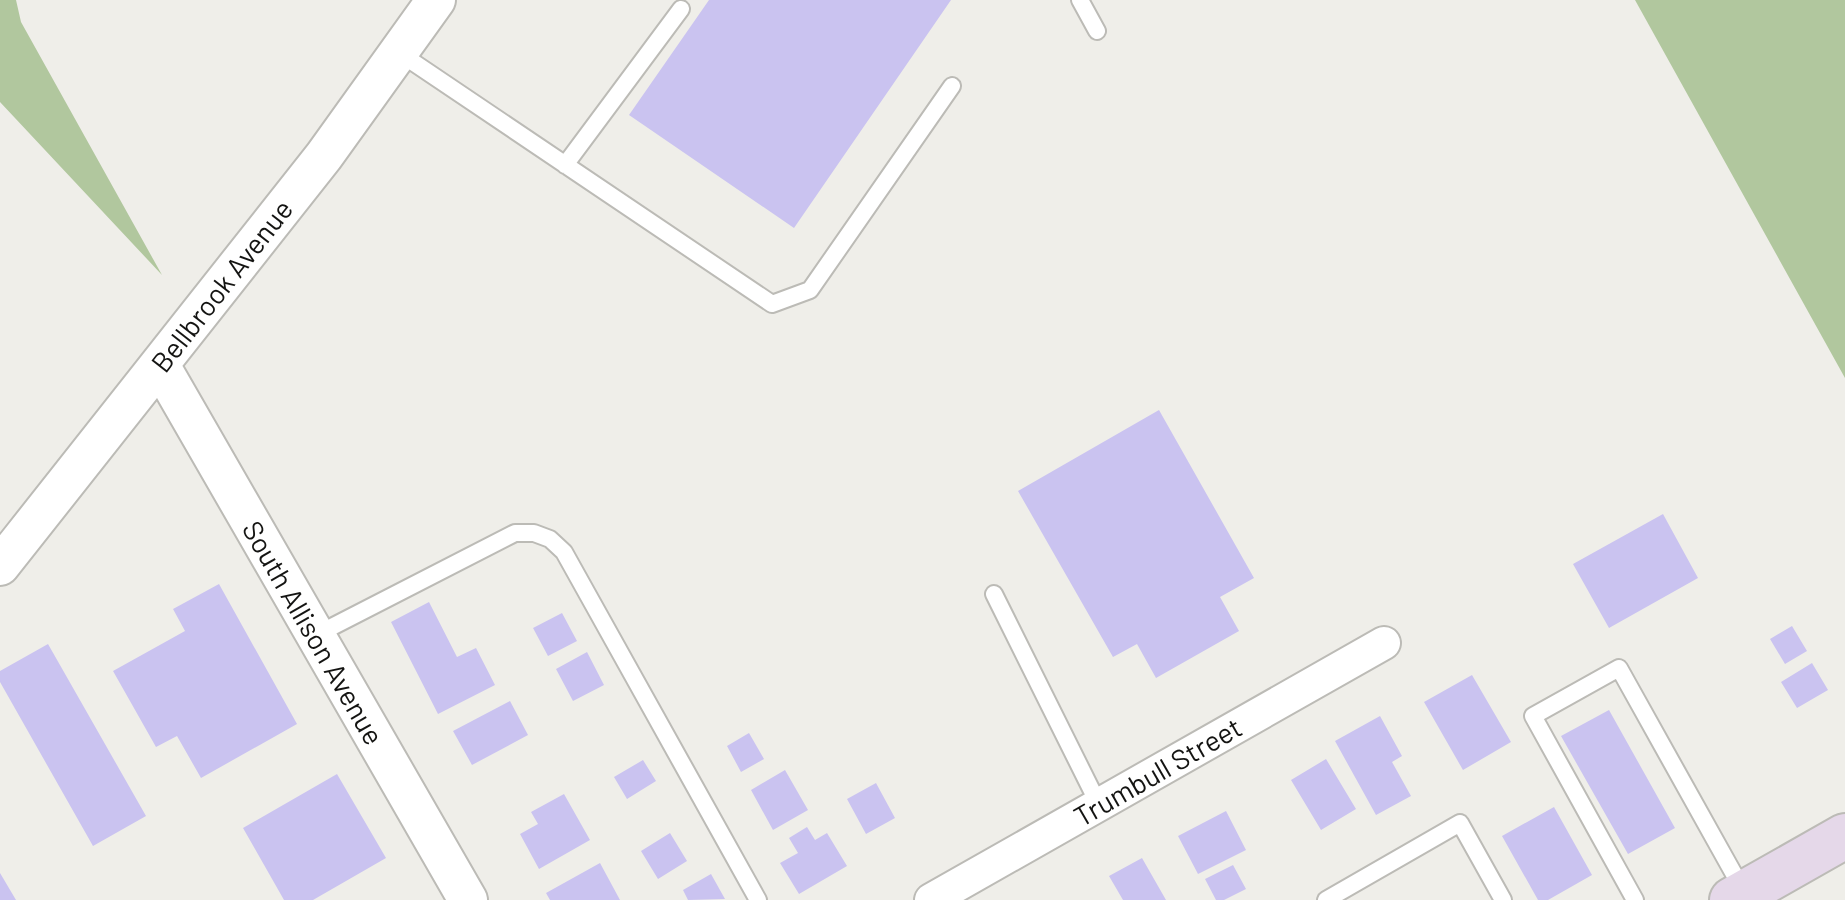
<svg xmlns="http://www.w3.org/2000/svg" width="1845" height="900" font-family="Barlow,sans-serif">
<rect width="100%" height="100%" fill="#efeee9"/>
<path fill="#b1c79e" d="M0,0h16l5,22 141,253 -162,-173z
M1635,0h210v378z"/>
<path fill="#cac3f0" d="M709,0h242l-157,228 -165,-113z
M1159,410l95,168 -34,19 19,34 -83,47 -19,-34 -24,13 -95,-166z
M1663,514l35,64 -89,50 -36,-64z
M219,584l78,140 -96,54 -24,-42 -21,11 -43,-76 72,-40 -12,-22z
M429,602l28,55 19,-9 19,37 -57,29 -47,-92z
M562,613l15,28 -29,15 -15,-28z
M1792,626l15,25 -22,13 -15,-25z
M48,644l98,172 -53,30 -93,-164v-11z
M587,652l17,33 -31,16 -17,-32z
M1812,663l16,27 -31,18 -16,-26z
M1472,675l39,67 -48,28 -39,-68z
M510,701l18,34 -56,30 -19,-34z
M1609,710l66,118 -47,26 -67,-118z
M1380,716l22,40 -10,6 19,34 -35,19 -41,-74z
M749,733l15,26 -23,13 -14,-26z
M1326,759l30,50 -35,21 -30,-50z
M643,760l13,21 -29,18 -13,-22z
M785,770l23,40 -35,20 -22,-40z
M337,774l49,84 -73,42h-29l-41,-72z
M876,783l19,35 -29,16 -19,-35z
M564,794l26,46 -51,29 -19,-35 18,-10 -7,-12z
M1554,807l38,68 -44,25h-10l-36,-64z
M1226,811l20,39 -48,24 -20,-38z
M807,827l8,13 12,-7 20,33 -48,28 -19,-31 18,-10 -9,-15z
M670,833l17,28 -29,18 -17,-28z
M1142,858l24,42h-43l-14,-24z
M600,863l20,37h-70l-4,-7z
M1233,865l13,24 -22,11h-8l-11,-21z
M0,873l3,5 13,22h-16z
M711,874l14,25 -37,1 -5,-10z"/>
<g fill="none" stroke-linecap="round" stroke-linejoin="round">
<g stroke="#bcbbb6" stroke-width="20">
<path id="service" d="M1080,0l17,31
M398,52l374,252 38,-14 142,-204
M565,165l116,-156
M994,594l105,211
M316,635l199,-102h19l16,6 14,13 194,348
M1326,900l134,-77 43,77
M1635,900l-102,-184 86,-48 125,224"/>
</g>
<g stroke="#bcbbb6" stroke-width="36">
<path id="minor" d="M931,900l453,-257"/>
</g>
<g stroke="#bcbbb6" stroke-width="42">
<path id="tertiary" d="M160,365l308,535
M0,566l324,-410 112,-156"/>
</g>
<g stroke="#bcbbb6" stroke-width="48">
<path id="secondary" d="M1732,900l113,-64"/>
</g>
<use href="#service" stroke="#fff" stroke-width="16"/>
<use href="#minor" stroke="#fff" stroke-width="32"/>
<use href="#tertiary" stroke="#fff" stroke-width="38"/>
<use href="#secondary" stroke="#e5d8e9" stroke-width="44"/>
</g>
<g text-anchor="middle" stroke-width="6" stroke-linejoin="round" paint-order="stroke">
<g font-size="28" fill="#141412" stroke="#fff">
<text transform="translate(222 286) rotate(-52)" y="10">Bellbrook Avenue</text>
<text transform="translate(313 633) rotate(60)" y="10">South Allison Avenue</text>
<text transform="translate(1158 772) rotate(-30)" y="10">Trumbull Street</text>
</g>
</g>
</svg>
